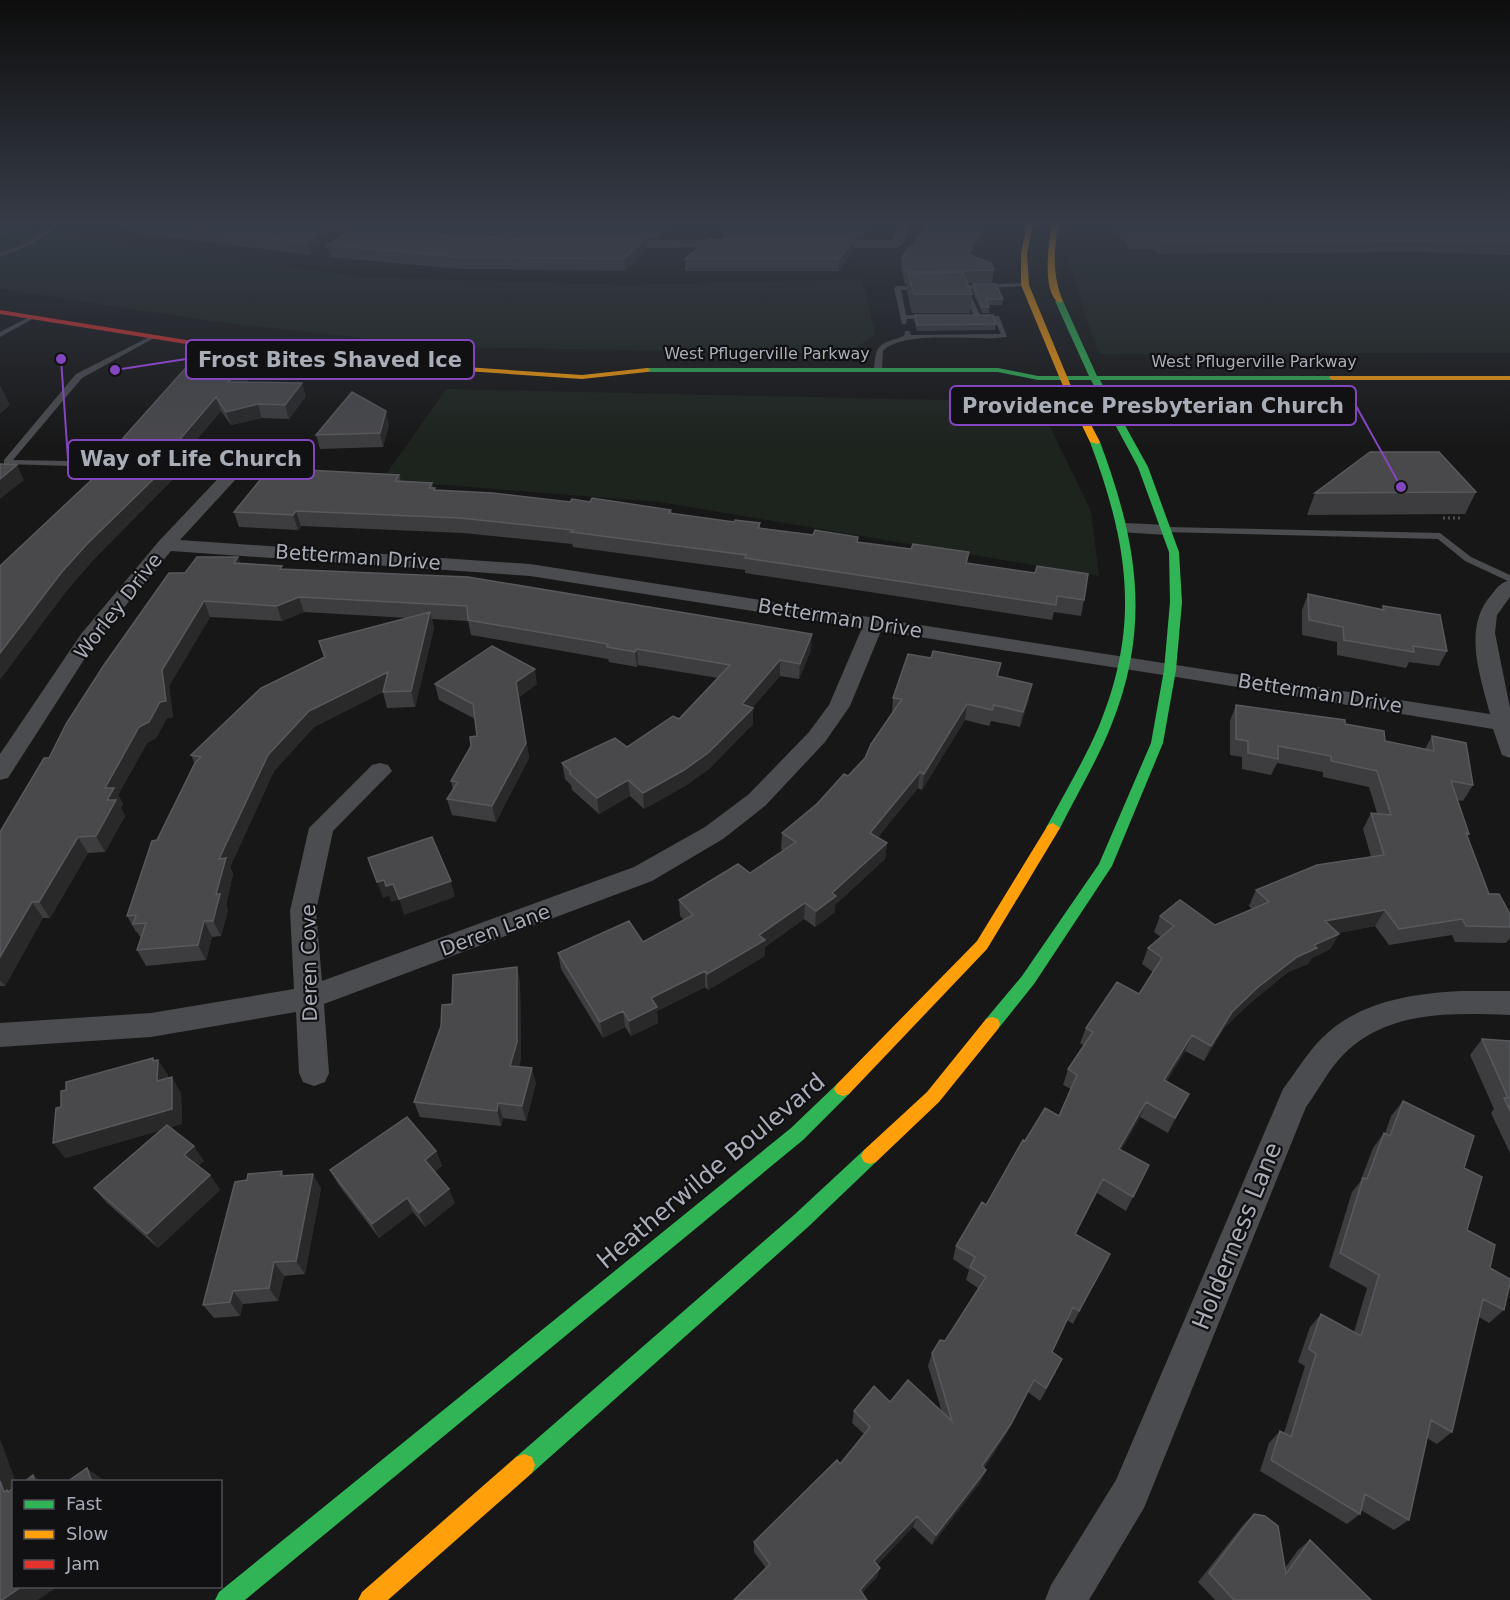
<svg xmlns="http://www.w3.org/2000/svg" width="1510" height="1600" font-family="'DejaVu Sans',sans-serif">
<rect width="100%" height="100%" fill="#171717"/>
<path fill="#1d241e" d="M0,224h17l87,17 259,36 263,8 236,-6 13,55 -27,20 -403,-7 -227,-25 -218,-33z
M1510,257v96l-412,1 -31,-96z
M446,389l592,13 53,109 8,65 -440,-74 -277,-22z"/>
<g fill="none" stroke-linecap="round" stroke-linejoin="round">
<path stroke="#4d4e52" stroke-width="2" stroke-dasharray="1.5 2" stroke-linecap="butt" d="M0,235l26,-11"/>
<path stroke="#4d4e52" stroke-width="3" stroke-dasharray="2 3" stroke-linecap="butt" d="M1443,518h20"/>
<path fill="#4b4c50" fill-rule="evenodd" d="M54,224h7l-27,19 -34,14v-4l30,-12z
M1025,283l3,2 -1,1 -59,3 12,26 19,1 8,21c-31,5 -102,-8 -124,14l-1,19 -4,2 -4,-2c2,-28 5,-25 30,-34l1,-5h4l2,4 90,-1 -7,-15 -19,-1 -13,-29 -10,-1v-2z
M897,286l27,1v2l-2,1h-21l5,25h24l2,1v2l-25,1 -1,5h-4l-8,-36z
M31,316l5,1 -36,20v-5z
M149,337l5,1 -72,40 -69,82 55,1 3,1v4l-67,-2v-4l72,-86z
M1167,527l273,6 31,24 39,18v7l-45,-21 -27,-22 -274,-7v-4z"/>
<path fill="#4b4c50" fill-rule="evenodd" d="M301,224h32l49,7 6,3 -6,3 -75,-10z
M899,224h12l-8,20 -6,4h-75l-6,-4 6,-4h71z
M733,240l6,4 -2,3 -122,1 -6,-4 6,-4z
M252,447l8,5 -2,3 -78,85 350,24 960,150c-10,-39 -28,-87 2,-120 5,-7 10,-12 18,-14v17l-13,18 -2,18 15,75v50l-8,-3 -9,-26 -298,-49 -314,-49 -31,75 -25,36 -60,64 -42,33 -71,42 -328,123 5,69 -4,9 -11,4 -11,-4 -4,-9 -3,-61 -145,25 -151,10v-24l151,-10 143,-24 -4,-78 19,-83 63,-63 8,-2 8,2 4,6 -59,60 -17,80 6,70 312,-114 71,-40 44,-33 60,-62 20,-27 33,-77 -332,-52 -359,-25 -75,90 -88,137 -8,2v-26l81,-120 78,-93 87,-92z
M1125,523l42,2 9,5 -9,5 -48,-3 -3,-4 3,-4z
M1464,991h46v24c-58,-2 -122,-5 -166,39 -15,15 -25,35 -38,53l-162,401 -55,92h-44l6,-15 65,-105 167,-391c13,-17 24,-36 39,-51 37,-37 92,-45 142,-47z"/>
<path fill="#30b455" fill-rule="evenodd" d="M1059,299l4,2 34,75h236l4,2 -4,2h-233l48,87 31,85 3,50 -6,68 -13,73 -51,123 -78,118 -36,45 -6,2 -6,-2 -2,-5 2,-5 36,-43 77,-112 52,-121 13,-73 6,-68 -1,-50 -31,-85 -47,-87h-53l-40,-8h-351l-4,-2 4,-2h351l40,8h51l-34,-75z
M1095,439l5,3c37,99 52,183 11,284 -14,35 -34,68 -51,102l-7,5 -7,-5c18,-34 38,-67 53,-102 42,-102 29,-183 -9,-284z
M843,1082l6,2 3,5 -3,5 -46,46 -558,460h-30l4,-8 572,-464 46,-44z
M870,1148l6,2 3,6 -3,6 -68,65 -276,246 -8,3 -8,-3 -3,-8 3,-8 278,-242 70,-65z"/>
<path fill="#ff9f0a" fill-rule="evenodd" d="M1027,224h6l-6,30 2,31 42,101 29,56 -2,2 -8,-2 -27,-56 -42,-101v-31z
M1052,224h6c-4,27 -6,51 5,77l-4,2c-18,-12 -10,-60 -7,-79z
M302,356l280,19 65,-7 4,2 -4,2 -65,7 -277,-19 -4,-2z
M1330,376h180v4h-177l-4,-2z
M1053,823l7,5 -73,121 -138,145 -6,2 -6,-2 -3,-5 3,-5 140,-143 71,-116z
M992,1017l6,2 2,5 -2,5 -59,73 -63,60 -6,2 -6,-2 -3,-6 3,-6 63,-58 59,-73z
M524,1454l8,3 3,8 -3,8 -144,127h-30l4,-8 154,-135z"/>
<path fill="#e5322d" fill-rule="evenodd" d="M0,310l267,43 38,3 4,2 -4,2 -38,-3 -267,-43z"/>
</g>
<path fill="#3d3d3f" d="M110,224h216l2,8 -18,23 -165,-21z
M376,224h299l-16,14h-132l-151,-11z
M873,224l-11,14h-140v-12z
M1112,224h398v31l-92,-3 -260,2 -4,-5h-25z
M406,232l240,18 -21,21 -165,-2 -130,-12 -3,-12z
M853,250l-14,21h-154v-12z
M972,255l22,15 -2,13h-25l5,11 -2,19h-58l-5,-21v-8l-2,1 -4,-16 1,-12z
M973,284l30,15 -1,6h-13v8h-7l-10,-23z
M915,315l81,9 -1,6 -78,1 -3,-10z
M244,369l4,13 58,14 -17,23 -27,-1 -31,7 -10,-14 -44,52 3,9 -86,87 -25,29 58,-141 -4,-9z
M389,425l-6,22 -63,2 -4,-14z
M399,475l2,6 31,2 1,5 3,2 134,12h20l81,8 1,4 62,8 26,1v5l98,14 53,7 58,3 -2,11 117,37 -3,16 -27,-4 -2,8 -307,-47v-3l-172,-23 -1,-3 -109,-11 -162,-7 -3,4 -59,-3 -5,-15z
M1476,492l-11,22 -158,1 8,-22z
M238,557l2,6 43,6 528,81 -12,29 -19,-3 -28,32 1,16 -44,45 -24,17 -41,23 -14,-13 -31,18 -27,-24 -1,-5 -6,-6 -3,-16 65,-16 52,-28 39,-41 -80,-13 -1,2 -28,-5 -1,-3 -137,-24 -3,-14 -36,-2 2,9 -19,79 -28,1 -4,-16 -69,35 -40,44 -44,96 3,7 -7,31 2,5 -7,26 -9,1 -6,23 -60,6 -9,-16 4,-12 -4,-6h-1l-9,-16 30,-76 38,-76 -4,-9 133,-97 -5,-17 89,-23 -104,-6 -22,9 -72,-4 -41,69 4,31 -6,1 -11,20 -9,5 -29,52 5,9 -2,4 4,8 -20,36 -17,1 -38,65h-7l-38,68h-5v-154l49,-74 136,-185z
M1308,594l74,16 1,-4 64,45 -8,15 -30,-4 -3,6 -69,-13v-13l-35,-7v-25z
M999,676l30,23 -9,28 -29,-6 -2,5 -24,-6 -43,70 -4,-2 -40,49 9,6 -2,16 -50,46v7l-20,15 -11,-8 -39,28v9l-57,34 -3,-3 -48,24 1,12 -27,13 -6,-9 -22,11 -42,-69 -3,-16 85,-11 41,-22 -4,-4 -1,-16 71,-27 33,-22 -2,-2 1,-16 66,-57 17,-18 27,-44 1,-16z
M435,684h102l-18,13 10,61 -33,64 -44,-7 -5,-16 6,-9 -2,-9 26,-45 -2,-17 -36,-19z
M1236,705l109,19 40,17 40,8 7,-13 41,49 -10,16 -6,-1 12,34 -2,2 22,58 21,20v24l-4,5 -51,-1 -3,-7 -63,10 -14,-19 -37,7 1,1 -9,15 -18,9 -4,6 -20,8 -39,32 -25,24 -20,33 -19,-10 -19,31 23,12 -21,39 -28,-16 -19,33 28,15 -23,46 -29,-18 -21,41 34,20 -37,70 -6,-4 -15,32 4,20 -16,29 -12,-9 -23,44 -21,32 2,2 -5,11 -49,64 -19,-18 -36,38 3,3 -3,9 -15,16 -96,-25 -12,-16v-10l86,-78 24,-30 -12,-11 2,-12 36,-9 52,10 -14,-46 4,-13 13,-12 33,-53 -12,-8 3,-10 -16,-11 3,-13 30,-41 39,-64 34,-25 12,-27 -8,-4 5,-16 16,-23 -4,-3 6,-15 53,-34 14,-22 -11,-8 6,-16 13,-11 -7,-5 6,-16 55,9 37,-16 -3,-3 7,-16 115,-33 -8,-28 8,-16h6l-8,-26 -46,-10v-5l-46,-9 -6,12 -29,-6v-12l-12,-2v-34z
M517,967l3,16 1,75 -2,8 17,17 -10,38 -23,-3 -2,8 -81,-9 -6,-15 38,-98z
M1482,1039l28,2v112l-19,-40 3,-4 -24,-54z
M153,1058l15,17v3l13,15 1,31 -11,3 33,34 -6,5 12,9 10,15 -62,58 -52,-46 -12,-14 67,-58 -96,28 -4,-51z
M1403,1101l61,67 3,62 23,38 14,42 -15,13 -10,-6 -27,115 -15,12 -10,-6 -18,82 -15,10 -33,-20 -1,4 -13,10 -87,-53 9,-28 11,-12 4,2 21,-67 -7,-4 12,-35 11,-13 33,18 13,-44 -38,-21 23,-75 8,-10 13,-34 11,-15 1,1 6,-18z
M436,1151l6,15 -8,6 21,31 -30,24 -12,-15 -34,26 -41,-54 -8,-14z
M282,1171l2,5 37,12 -16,86 -21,2 -6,25 -35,3 -3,12 -26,2 -11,-13 44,-125z
M1254,1514l31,54 13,-18 12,-10 61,60h-156l-17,-18 45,-57z"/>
<path fill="#29292a" d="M322,224h4l2,8 -18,23 -3,-12z
M661,224h14l-16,14v-12z
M865,224h8l-11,14 1,-12z
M984,224h4l-22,42 2,-12z
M646,239v11l-21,21 -1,-12z
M854,239l-1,11 -14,21v-12z
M244,369l4,13h-20z
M302,383l4,13 -17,23 -4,-14z
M0,385l10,20 -10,9z
M216,397l5,14 -44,52 3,9 -86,87 -25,29 -69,92v-27l61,-80z
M258,404l4,14 -31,7 -5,-13z
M386,411l3,14 -6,22 -3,-14z
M17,465l7,15 -24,19v-20z
M296,511l5,15 -3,4 -5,-15z
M238,557l5,15 -9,-9z
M299,597l5,15 -22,9 -5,-15z
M204,601l6,16 -41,69 4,31 -6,1 -11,20 -9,5 -29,52 5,9 -2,4 4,8 -20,36 -9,-16 11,-36 -2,-12 57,-118z
M430,612l4,16 -19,79 -4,-16z
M812,634l-1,16 -12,29 1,-15z
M637,649l1,16 -1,2 -2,-15z
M780,660v16l-32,37 5,-5v16l-44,45 -24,17 -41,23 -1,-16 99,-89z
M535,669l2,15 -18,13 10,61 -33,64 -4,-16 24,-124z
M388,672l4,15 -78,40 -40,44 -44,96 3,7 -7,31 2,5 -7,26 -8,-15 3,-27 3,-35 49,-104 41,-44z
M1032,684l-3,15 -9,28 3,-15z
M967,704l-2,16 -43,70 2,-16z
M920,772l-2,16 -50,61 2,-16z
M628,780l2,16 -31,18 -2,-16z
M78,837l10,16 -38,65 -11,-16z
M887,843l-2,16 -50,46v7l-20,15 1,-16 16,-18z
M384,880l5,16 -6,2 -6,-16z
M451,881l4,16 -51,18 -5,-16z
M393,884l6,16 -8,2 -5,-16z
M32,902l11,16 -38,68 -5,-6v-23z
M805,903l-1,16 -39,28v9l-57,34 -1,-16z
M1385,910l-10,16 -58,11 8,-16z
M204,921l8,16 -6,23 -8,-15z
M1339,934l-9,15 -18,9 -4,6 -20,8 -39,32 -25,24 -20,33 7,-15 21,-34 25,-24 40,-31 17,-12z
M517,967l3,16 1,75 -7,23 -4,-15z
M705,971v16l-48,24 1,12 -27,13 -2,-15 22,-23z
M623,1011l2,16 -22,11 -3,-16z
M1192,1035l-7,16 -28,45 7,-16z
M153,1058l5,7v-5l10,15 -1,21 -10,-15z
M532,1068l4,15 -10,38 -4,-15z
M172,1077l9,16 1,31 -117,34 -12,-15z
M1189,1094l-8,15 -13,24 7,-15z
M1146,1102l-6,15 -27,47 6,-15z
M498,1103l5,15 -2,8 -4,-15z
M194,1146l10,15 -9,8 -11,-14z
M436,1151l6,15 -11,9 -6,-15z
M313,1174l8,14 -16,86 -9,-13z
M210,1175l10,15 -62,58 -11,-14z
M1103,1179l-6,14 -28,55 6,-14z
M449,1189l6,14 -30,24 -6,-14z
M407,1198l6,14 -34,26 -7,-14z
M1110,1254l-7,14 -30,56 6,-13z
M274,1262l10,14 -6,25 -9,-13z
M233,1291l10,13 -3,12 -10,-14z
M1034,1380l-29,56 -28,41 5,-11z
M0,1439l16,43h-2v16l-10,-6 -4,-11z
M87,1468l18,13 -13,1z
M986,1470l-5,11 -49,64 4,-10z
M33,1475l9,7h-7z
M917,1516l-4,11 -41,44 2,-10z
M880,1568l-3,9 -20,22 3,-9z
M21,1587h36l-19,13h-36z"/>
<path fill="#49494c" stroke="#58595d" stroke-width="1.5" d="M154,224h168l-15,19z
M492,224h169l-2,2h-133z
M725,224h140l-2,2h-141z
M930,224h54l-16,30 23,9 3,7 -88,2 -4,-15z
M1122,224h388v19l-88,-2 -262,1 -3,-4 -25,-1z
M359,225l47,7 119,7h121l-22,20 -166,-2 -131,-12z
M708,239h146l-15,20h-154z
M963,272l9,22h-58l-6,-20z
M973,284h23l7,15h-17l3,8h-7z
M915,315h78l3,9 -79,1z
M191,362l53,7 -16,13 74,1 -17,22 -27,-1 -32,8 -10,-15 -52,61h11l-88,86 -26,29 -61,80v-87l133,-125 -10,-3z
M352,392l34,19 -6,22 -64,2z
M1370,452h69l37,40 -161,1z
M0,464l17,1 -17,14z
M270,468l129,7 -4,6 37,2 -3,5h6l-1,2 58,3 78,9 2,-3 18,3 2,-4 79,12 -2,3 65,9 1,-2 25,3 -2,5 55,7 2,-5 43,7 -1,5 54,7 2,-5 56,8 -3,11 69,10 2,-7 51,8 -4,26 -27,-4 -1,9 -311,-47 1,-3 -175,-23 2,-2 -113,-12 -164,-7 -3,4 -59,-3z
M197,557h41l-4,6 48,3 -2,3 188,8 344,57 -12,30 -20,-4 -38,44 11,4 -45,45 -24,17 -41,23 -15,-13 -31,18 -27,-24v-3l-8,-8 53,-25 12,9 46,-31 6,3 51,-54 -93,-16 -2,3 -28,-5 1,-3 -140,-24 -1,-14 -168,-9 -22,9 -73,-5 -42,69 4,31 -6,1 -11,20 -10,5 -34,61h9l-7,12h9l-20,36 -18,1 -39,65h-7l-32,55v-125l44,-74h5l17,-34 38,-59 65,-92h16z
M1308,594l76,16 -1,-4 57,9 7,36 -34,-5 1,6 -70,-12 -1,-13 -34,-7z
M430,612l-19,79 -28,1 5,-20 -79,39 -41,44 -49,104 7,-1 -10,36h4l-7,27h-9l-6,24 -61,5 9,-27 -13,1 3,-9 -9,1 25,-75 5,-1 38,-77 6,-6 -10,-2 70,-67 64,-31 -6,-16z
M492,646l43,23 -19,13 10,61 -34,63 -45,-7 11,-17 -7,-1 20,-35 -1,-9 7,-1 -4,-32 -38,-20z
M933,651l68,12 -4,13 35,8 -9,28 -29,-7 -2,5 -25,-6 -43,70 -4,-2 -50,61 17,10 -55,50 4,3 -20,15 -11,-8 -46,32 6,5 -58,34 -2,-3 -54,27 6,9 -28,14 -6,-10 -23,11 -42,-69 71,-32 14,21 50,-27 -14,-15 59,-36 12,9 46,-31 -14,-9 35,-29 27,-30 4,2 17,-18 6,-14 31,-45 -9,-1 15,-44 23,4z
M1236,705l109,15v4l39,7 1,10 49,10 -2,-15 34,7 7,42 -22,-4 18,53 -3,-1 23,61h10l11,20v13l-44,-1 -4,-7 -63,10 -14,-19 -60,11 14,13 -25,11 3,3 -20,9 -40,31 -25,24 -21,34 -19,-11 -28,45 25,14 -14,24 -29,-16 -27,47 30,16 -16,32 -30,-18 -28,55 35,20 -31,57 -6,-4 -21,45 10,7 -16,29 -12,-8 -23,44 -29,42 4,4 -50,65 -19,-19 -43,45 6,7 -20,22 7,10h-133l36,-36 -16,-22 83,-82 3,4 30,-37 -16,-16 20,-25 16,16 18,-22 44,41 -20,-68 8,-13 5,1 41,-64 -16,-10 5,-10 -19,-11 26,-44 4,3 37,-65 2,1 20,-33 14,8 18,-41 -9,-6 25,-37 -7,-4 31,-46 22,12 23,-36 -14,-10 26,-22 -14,-10 20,-16 35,25 54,-23 -13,-12 61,-25 67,-10 -13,-42 20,2 -14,-44 -46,-10v-5l-53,-10v13l-30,-6v-12l-12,-2z
M432,837l19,44 -52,18 -6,-15 -7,2 -2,-6 -7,2 -9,-24z
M517,967v75l-7,24 22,2 -10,38 -24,-3 -1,8 -83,-9 27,-76 1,-21 10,-1 1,-29z
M1482,1039l28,2v70l-6,-13h4z
M153,1058v3l5,-1 -1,21 15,-4v32l-119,34 3,-35 5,-1v-16l5,-1v-8z
M1403,1101l71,35 -10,32 18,9 -15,53 28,15 -5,23 20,11v4l-6,27 -21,-11 -31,133 -21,-12 -22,100 -44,-26 -5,20 -89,-54 9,-29 11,6 25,-83 -7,-5 12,-35 40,22 18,-61 -39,-22 23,-75 4,1 17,-46 6,3z
M407,1117l29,34 -11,9 24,29 -30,24 -12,-15 -35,26 -42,-54z
M167,1125l27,21 -10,9 26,20 -63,59 -53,-46z
M282,1171l-2,5 33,-2 -17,87 -22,1 -5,26 -36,3 -3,11 -27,3 32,-123 12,-2 1,-6z
M87,1468l5,14h-25z
M33,1475l2,7h-11z
M0,1481l4,11 3,-2 1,2 6,-4v99h7l-19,13h-2z
M1254,1514l11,2 13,10 8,48 24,-34 61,60h-137l-25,-27z"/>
<linearGradient id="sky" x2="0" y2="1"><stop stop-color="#0d0d0d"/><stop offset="0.5" stop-color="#363c47"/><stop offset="1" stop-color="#363c47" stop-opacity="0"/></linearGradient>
<rect width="1510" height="448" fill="url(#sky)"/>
<g text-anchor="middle" stroke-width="4.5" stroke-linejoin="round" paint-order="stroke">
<g font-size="16" fill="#a8adb8" stroke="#111113">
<text x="767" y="359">West Pflugerville Parkway</text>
<text x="1254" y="367">West Pflugerville Parkway</text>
</g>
<g font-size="20" fill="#a8adb8" stroke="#111113">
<text transform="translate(358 557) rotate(4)" y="7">Betterman Drive</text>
<text transform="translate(118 606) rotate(-52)" y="7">Worley Drive</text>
<text transform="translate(840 618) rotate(9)" y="7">Betterman Drive</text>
<text transform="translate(1320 693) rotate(9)" y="7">Betterman Drive</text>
<text transform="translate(495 930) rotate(-20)" y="7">Deren Lane</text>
<text transform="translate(309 963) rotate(-91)" y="7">Deren Cove</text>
</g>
<g font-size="24" fill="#a8adb8" stroke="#111113">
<text transform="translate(711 1171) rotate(-40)" y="8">Heatherwilde Boulevard</text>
<text transform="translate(1237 1236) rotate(-68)" y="8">Holderness Lane</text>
</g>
</g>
<path fill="none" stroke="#8446be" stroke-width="2" d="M115 370L186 359M1401 487L1356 406M61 359L68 459"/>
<g fill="#8446be" stroke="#111113" stroke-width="2">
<circle cx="115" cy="370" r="6"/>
<circle cx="1401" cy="487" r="6"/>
<circle cx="61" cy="359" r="6"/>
</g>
<g fill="#111113" stroke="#8446be" stroke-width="2">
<rect x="186" y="340" width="288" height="39" rx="6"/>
<rect x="950" y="386" width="406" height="39" rx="6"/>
<rect x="68" y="440" width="246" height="39" rx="6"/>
</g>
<g font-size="21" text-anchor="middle" font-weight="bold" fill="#a8adb8">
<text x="330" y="367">Frost Bites Shaved Ice</text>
<text x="1153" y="413">Providence Presbyterian Church</text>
<text x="191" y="466">Way of Life Church</text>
</g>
<rect x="12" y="1480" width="210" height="108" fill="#111113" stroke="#4d4f55" stroke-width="1.5"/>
<rect x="24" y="1500" width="30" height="9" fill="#30b455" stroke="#4d4f55" stroke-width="1.5"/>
<text x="66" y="1510" font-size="18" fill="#a8adb8">Fast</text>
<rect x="24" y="1530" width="30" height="9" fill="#ff9f0a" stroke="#4d4f55" stroke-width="1.5"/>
<text x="66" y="1540" font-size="18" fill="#a8adb8">Slow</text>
<rect x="24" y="1560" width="30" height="9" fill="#e5322d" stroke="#4d4f55" stroke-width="1.5"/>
<text x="66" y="1570" font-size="18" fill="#a8adb8">Jam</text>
</svg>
